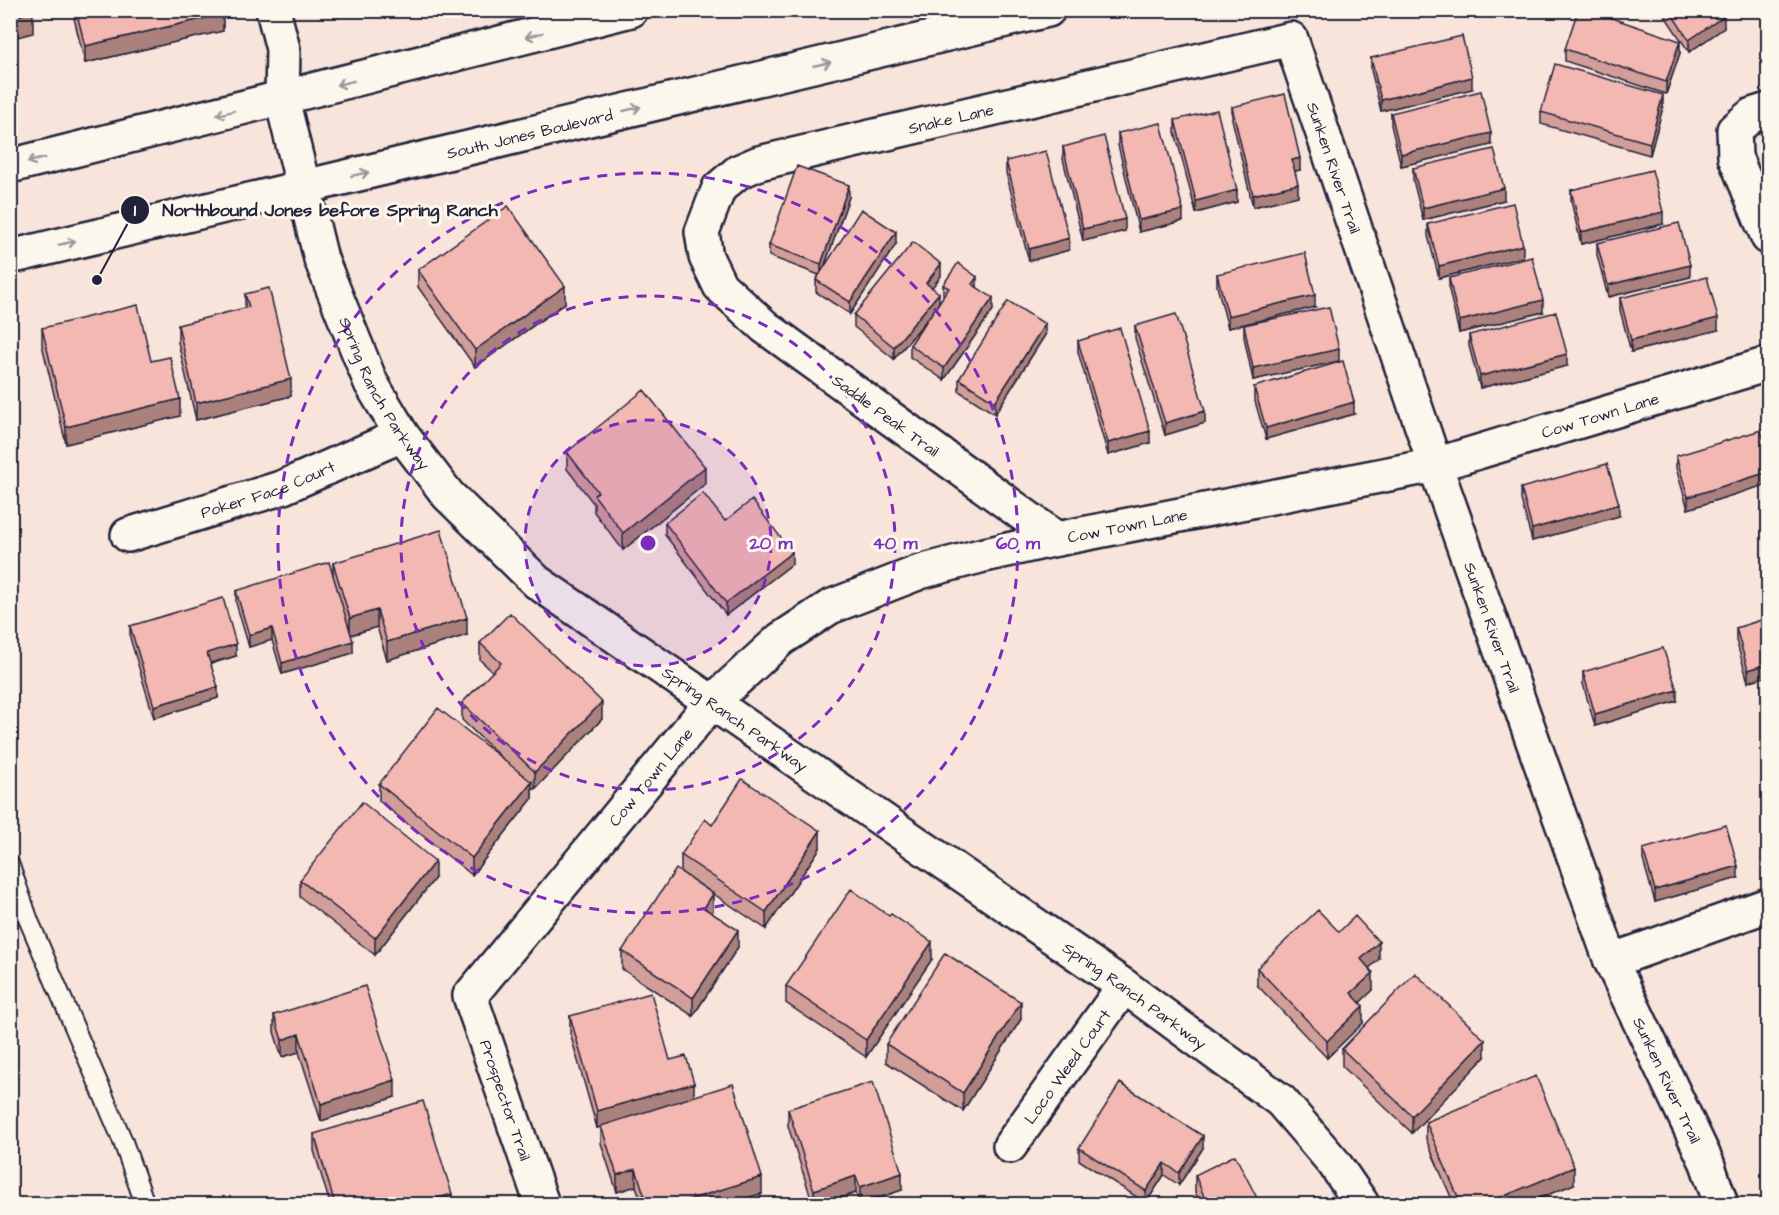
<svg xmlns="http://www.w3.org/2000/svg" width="1779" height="1215" font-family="'Architects Daughter',sans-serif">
<rect width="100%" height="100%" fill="#f9e4db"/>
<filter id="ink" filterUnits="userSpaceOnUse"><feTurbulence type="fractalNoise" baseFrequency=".0167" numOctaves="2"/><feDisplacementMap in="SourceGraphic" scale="12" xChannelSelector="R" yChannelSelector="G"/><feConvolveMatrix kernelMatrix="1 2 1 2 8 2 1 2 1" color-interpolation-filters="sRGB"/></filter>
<g filter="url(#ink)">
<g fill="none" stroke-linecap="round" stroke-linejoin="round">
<g stroke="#22223b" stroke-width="22">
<path id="lane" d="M10,866l19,55 93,218 23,65"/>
</g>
<g stroke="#22223b" stroke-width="38">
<g id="street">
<path id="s1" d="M273,10l10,39 -1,50 39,160 50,124 31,52 46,60 89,87 587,404 157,115 53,62 28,41"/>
<path d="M1768,110l-16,5 -18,15 1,27 33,80"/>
<path id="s2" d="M128,535l153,-47 121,-53"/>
<path id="s3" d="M1057,539l-292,-212 -45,-41 -14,-29 -4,-25 17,-44 19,-16 21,-9 532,-124 144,426 176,496 96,202 14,41"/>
<path d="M1611,961l157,-56"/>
<path id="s4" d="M1010,1146l114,-160"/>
<path id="s5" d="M542,1204l-72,-208 241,-293 70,-64 49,-32 90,-35 60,-16 77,-17 378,-74 333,-101"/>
</g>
</g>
<g stroke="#22223b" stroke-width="38">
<g id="primary">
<path d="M10,166l621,-156"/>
<path id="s6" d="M10,257l1038,-247"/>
</g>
</g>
<use href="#lane" stroke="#fbf7ec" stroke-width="18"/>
<use href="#street" stroke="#fbf7ec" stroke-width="33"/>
<use href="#primary" stroke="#fbf7ec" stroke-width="33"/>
</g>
<path fill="#d29e9a" stroke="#22223b" stroke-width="1.5" d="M72,10h150l1,21 -138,32z
M1661,10h59l4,18 -35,24z
M1565,49l115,4 -14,41 -101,-33z
M1371,58l101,31 -91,22 -10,-41z
M1232,107l68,63 -5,1 3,25 -45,11 -21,-88z
M1663,107l-13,48 -109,-31v-12z
M1391,113l100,32 -90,21 -10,-41z
M1175,120l62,82 -41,11 -21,-81z
M1118,133l65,88 -44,11 -21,-87z
M1063,147l62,84 -42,10 -20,-82z
M1006,161l63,89 -40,11 -23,-88z
M1413,168l91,32 -81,20 -10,-40z
M1571,190l92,34 -82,20 -10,-43z
M849,197l-25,70 72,-23 -46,70 -34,-22v-12l3,-5 -50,-19v-11z
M1428,224l95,33 -84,21 -11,-42z
M1597,243l93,34 -82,20 -11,-42z
M418,270l147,33 -90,64 -57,-80z
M1217,274l98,33 -87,21 -11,-42z
M941,276l-9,11 7,16 4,-6v-12l34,2 16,23 -49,70 -34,-23v-12l23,-32 -39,46 -40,-32v-12z
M1449,278l94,34 -84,21 -10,-43z
M245,294l46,102 -95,24 -18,-78v-17l67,-17z
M1620,298l98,32 -87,22 -11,-42z
M1244,325l95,36 -86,19 -9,-43z
M1135,326l70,97 -40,12 -30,-97z
M42,328l109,33 29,55 -114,28 -24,-99z
M1045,335l-50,79 -36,-23v-12z
M1469,335l98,31 -87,22 -11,-42z
M1078,341l72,102 -42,12 -30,-103z
M1254,387l100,27 -88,25 -12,-41z
M567,452l138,32 -82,66 -29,-38v-8l-27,-35z
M1768,454v30l-80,25 -12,-41v-12z
M1521,488l98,28 -87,25 -11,-41z
M725,521l67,43 -66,51 -61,-80v-12z
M333,563l134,72 -80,25 -10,-33 -26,8 2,18 -71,21 -10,-34 -23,7 -13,-44v-12l97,-16z
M1768,618l-20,64 -12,-42v-12z
M130,626l106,30 -25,8 7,34 -64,20 -24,-80z
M480,643l122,76 -67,70 -3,-2v12l-60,76 -93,-74v-17l127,-22 -44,-42v-17l31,-31 -13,-12z
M1583,672l94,29 -82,25 -12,-42z
M712,825l108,23 -54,81 -85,-57v-17z
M1643,849l95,29 -83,24 -12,-42z
M435,878l-60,77 -75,-58v-17z
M713,911l-2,2 27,34 -45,69 -71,-47v-18z
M889,916l43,43 -66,98 -80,-54v-17z
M1379,959l-10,9 4,22 -13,12 3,21 -36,35 -70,-73v-17z
M274,1015l121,82 -74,24 -22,-69 -17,5 -8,-25z
M570,1016l100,44 24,37 68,97 -4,1 5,9h-121l-6,-18 -19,6 -16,-49v-16l-4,1 -27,-95z
M1021,1019l-58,92 -77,-49v-18z
M1342,1049l143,8 -73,76 -70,-67z
M788,1109l114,81 -42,14 -4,-11 -35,11h-8l-25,-78z
M1426,1122l148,62 -49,20h-71l-28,-65z
M314,1134l138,70h-122l-16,-53z
M1079,1148h124l-24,37 -15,-10 -18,28 -67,-43z
M1195,1175l65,29 -62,-5 -3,-7z"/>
<path fill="#ab817d" stroke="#22223b" stroke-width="1.5" d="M33,11v22l-23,6v-21z
M223,14v17l-138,32v-17z
M1724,16v12l-35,24v-12z
M1680,41v12l-14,41v-12z
M1472,77v12l-91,22v-11z
M1663,95v12l-13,48v-12z
M1491,133v12l-90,21v-12z
M1300,158v12l-8,2v-12z
M1298,184v12l-45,11v-12z
M849,185v12l-28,79v-12z
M1504,188v12l-81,20v-12z
M1237,190v12l-41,11v-12z
M1183,210v11l-44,11v-12z
M1663,212v12l-82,20v-12z
M1125,219v12l-42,10v-12z
M896,232v12l-46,70v-12z
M1069,238v12l-40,11v-12z
M1523,245v12l-84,21v-12z
M941,264v12l-15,19v-12z
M1690,265v12l-82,20v-12z
M977,277v12l-5,-5z
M565,286v17l-90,64v-17z
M939,293v12l-45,54v-12z
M1315,295v12l-87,21v-12z
M993,298v12l-49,70v-12z
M1543,300v12l-84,21v-12z
M1718,318v12l-87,22v-12z
M1045,324v11l-50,79v-12z
M1339,349v12l-86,19v-12z
M1567,354v12l-87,22v-12z
M291,379v17l-95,24v-17z
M180,399v17l-114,28v-17z
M1354,402v12l-88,25v-11z
M1205,411v12l-40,12v-12z
M1150,431v12l-42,12v-12z
M705,467v17l-82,66v-17z
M1768,472v12l-80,25v-12z
M1619,504v12l-87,25v-12z
M792,552v12l-66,51v-12z
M377,610v17l-27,8v-17z
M467,618v17l-80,25v-18z
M272,628v12l-23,7v-12z
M353,641v12l-71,21v-11z
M236,644v12l-29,8v-11z
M1768,664v12l-20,6v-12z
M218,687v11l-64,20v-12z
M1677,690v11l-82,25v-12z
M602,702v17l-67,70v-17z
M532,782v17l-60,76v-17z
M820,831v17l-54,81v-17z
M435,861v17l-60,77v-17z
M1738,866v12l-83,24v-12z
M713,894v17l-9,14v-17z
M738,930v17l-45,69v-18z
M932,942v17l-66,98v-17z
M1379,942v17l-18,17v-17z
M1373,973v17l-22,21v-18z
M1021,1002v17l-58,92v-18z
M1363,1006v17l-36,35v-17z
M299,1034v18l-17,5v-17z
M1485,1040v17l-73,76v-17z
M395,1080v17l-74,24v-17z
M694,1083v17l-97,28v-17z
M1203,1136v12l-24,37v-12z
M1164,1163v12l-18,28v-12z
M1574,1167v17l-49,20h-40z
M636,1169v17l-19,6v-17z
M902,1173v17l-42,14v-17z
M856,1176v17l-35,11h-7v-14z
M762,1177v17l-34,10h-53z
M452,1194v10h-35z"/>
<path fill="#f4b8b3" stroke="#22223b" stroke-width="1.5" d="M10,10h23v1l-23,7z
M76,10h146l1,4 -138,32z
M1578,10h10l92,31 -14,41 -101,-33z
M1669,10h51l4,6 -35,24z
M1462,36l10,41 -91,23 -10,-42z
M1555,64l108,31 -13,48 -109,-31z
M1481,91l10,42 -90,21 -10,-41z
M1285,94l15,64 -8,2 6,24 -45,11 -21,-88z
M1217,110l20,80 -41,11 -21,-81z
M1161,123l22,87 -44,10 -21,-87z
M1104,136l21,83 -42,10 -20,-82z
M1494,149l10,39 -81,20 -10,-40z
M1046,151l23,87 -40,11 -23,-88z
M797,166l52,19 -28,79 -52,-19z
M1652,170l11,42 -82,20 -10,-42z
M1513,203l10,42 -84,21 -11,-42z
M508,206l57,80 -90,64 -57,-80z
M861,209l35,23 -46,70 -34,-22z
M1679,223l11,42 -82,20 -11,-42z
M913,242l28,22 -15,19 13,10 -45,54 -40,-32z
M1305,253l10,42 -87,21 -11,-42z
M1532,257l11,43 -84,21 -10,-43z
M958,263l19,14 -5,7 21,14 -49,70 -34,-23 39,-57 -6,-3z
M1707,277l11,41 -87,22 -11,-42z
M269,288l22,91 -95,24 -18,-78 71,-18 -4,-13z
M1008,301l37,23 -50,78 -36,-23z
M138,305l13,56 19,-4 10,42 -114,28 -24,-99z
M1329,307l10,42 -86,19 -9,-43z
M1556,312l11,42 -87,22 -11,-41z
M1176,314l29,97 -40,12 -30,-97z
M1120,328l30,103 -42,12 -30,-102z
M1343,361l11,41 -88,26 -12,-41z
M644,390l61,77 -82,66 -29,-38 4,-3 -31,-40z
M1761,430l7,24v18l-80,25 -12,-41z
M1607,464l12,40 -87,25 -11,-41z
M703,493l22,28 27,-21 40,52 -66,51 -61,-80z
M441,530l26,88 -80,24 -10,-32 -27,8 -17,-55z
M329,562l24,79 -71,22 -10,-35 -23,7 -13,-44z
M223,598l13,46 -29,9 11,34 -64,19 -24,-80z
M510,613l92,89 -67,70 -73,-69 39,-40 -21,-20z
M1768,618v46l-20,6 -12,-42z
M1663,648l14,42 -82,24 -12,-42z
M438,708l94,74 -60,76 -93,-74z
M742,779l78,52 -54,81 -85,-57 24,-36 7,6z
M362,802l73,59 -60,77 -75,-58z
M1726,825l12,41 -83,24 -12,-41z
M676,869l37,25 -9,14 34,22 -45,68 -71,-47z
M851,889l38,27 2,-2 41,28 -66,98 -80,-54z
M1318,910l21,22 16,-16 24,26 -18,17 12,14 -22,20 12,13 -36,35 -70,-73z
M945,953l76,49 -58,91 -77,-49z
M1415,973l70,67 -73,76 -70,-67z
M365,986l30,94 -74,24 -22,-70 -17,6 -8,-25z
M651,993l19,67 16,-4 8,27 -97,28 -27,-95z
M1536,1076l38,91 -89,37h-24l-35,-82z
M873,1082l29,91 -42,14 -4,-11 -42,14 -26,-81z
M1120,1083l83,53 -24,37 -15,-10 -18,28 -67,-43z
M733,1084l29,93 -87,27h-28l-11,-35 -19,6 -16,-49z
M423,1101l29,93 -35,10h-82l-21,-70z
M1235,1155l25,49h-74l18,-8 -9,-21z
M760,1194l3,10h-37z
M1548,1195l4,9h-22z
M878,1200l7,4h-10z"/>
<defs><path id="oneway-shaft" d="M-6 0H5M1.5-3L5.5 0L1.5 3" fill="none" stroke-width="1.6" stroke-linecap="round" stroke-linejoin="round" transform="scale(1.5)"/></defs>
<g stroke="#99979c">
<use href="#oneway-shaft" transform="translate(534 35) rotate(166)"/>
<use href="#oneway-shaft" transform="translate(822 64) rotate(-13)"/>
<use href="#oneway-shaft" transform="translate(345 83) rotate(166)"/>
<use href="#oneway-shaft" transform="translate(632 109) rotate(-13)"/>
<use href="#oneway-shaft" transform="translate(225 113) rotate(166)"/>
<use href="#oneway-shaft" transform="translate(36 160) rotate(166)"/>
<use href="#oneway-shaft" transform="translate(360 174) rotate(-13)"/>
<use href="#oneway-shaft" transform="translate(67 243) rotate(-13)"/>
</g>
</g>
<circle cx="648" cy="543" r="123" fill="#7b2cbf" fill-opacity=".12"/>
<g fill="none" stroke="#7b2cbf" stroke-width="3" stroke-dasharray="10 8">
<circle cx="648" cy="543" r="123"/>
<circle cx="648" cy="543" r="247"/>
<circle cx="648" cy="543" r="370"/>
</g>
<g text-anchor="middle" stroke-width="6" stroke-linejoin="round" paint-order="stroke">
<g font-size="16" fill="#22223b" stroke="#fbf7ec">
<text dy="6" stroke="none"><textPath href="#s3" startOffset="771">Snake Lane</textPath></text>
<text dy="6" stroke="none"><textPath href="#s6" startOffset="534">South Jones Boulevard</textPath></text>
<text dy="6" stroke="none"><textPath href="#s3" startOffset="1256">Sunken River Trail</textPath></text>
<text dy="6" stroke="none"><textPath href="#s1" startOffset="404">Spring Ranch Parkway</textPath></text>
<text transform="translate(886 415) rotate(36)" y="6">Saddle Peak Trail</text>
<text dy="6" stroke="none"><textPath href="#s5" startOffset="1548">Cow Town Lane</textPath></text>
<text dy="6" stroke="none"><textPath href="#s2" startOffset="147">Poker Face Court</textPath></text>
<text dy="6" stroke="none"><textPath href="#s5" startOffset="1062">Cow Town Lane</textPath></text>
<text dy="6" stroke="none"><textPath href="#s3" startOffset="1742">Sunken River Trail</textPath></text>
<text dy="6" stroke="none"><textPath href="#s1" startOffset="890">Spring Ranch Parkway</textPath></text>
<text dy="6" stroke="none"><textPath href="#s5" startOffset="504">Cow Town Lane</textPath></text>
<text dy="6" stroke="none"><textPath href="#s1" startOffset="1376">Spring Ranch Parkway</textPath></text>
<text dy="6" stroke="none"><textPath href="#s4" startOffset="98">Loco Weed Court</textPath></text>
<text dy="6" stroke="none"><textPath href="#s3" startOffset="2228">Sunken River Trail</textPath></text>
<text transform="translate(506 1100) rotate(71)" y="6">Prospector Trail</text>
</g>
</g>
<circle cx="648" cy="543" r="9" fill="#7b2cbf" stroke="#fbf7ec" stroke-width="3"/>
<g font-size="18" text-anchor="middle" font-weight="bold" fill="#7b2cbf" stroke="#fbf7ec" stroke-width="6" stroke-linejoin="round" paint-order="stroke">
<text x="771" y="549">20 m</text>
<text x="895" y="549">40 m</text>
<text x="1018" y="549">60 m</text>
</g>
<path fill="none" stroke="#22223b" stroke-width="2" d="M97 280L135 210"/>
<g fill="#22223b" stroke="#fbf7ec" stroke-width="2">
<circle cx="97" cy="280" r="6"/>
<circle cx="135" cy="210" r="15"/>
</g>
<g font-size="18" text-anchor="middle" font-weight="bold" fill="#fff">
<text x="135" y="216">1</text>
</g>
<g font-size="18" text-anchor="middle" font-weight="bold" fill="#22223b" stroke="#fbf7ec" stroke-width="6" stroke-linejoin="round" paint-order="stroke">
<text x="330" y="216">Northbound Jones before Spring Ranch</text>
</g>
<rect width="1779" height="1215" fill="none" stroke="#fbf7ec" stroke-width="36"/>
<rect x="18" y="18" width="1743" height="1179" fill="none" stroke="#22223b" stroke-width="2" filter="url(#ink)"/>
</svg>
